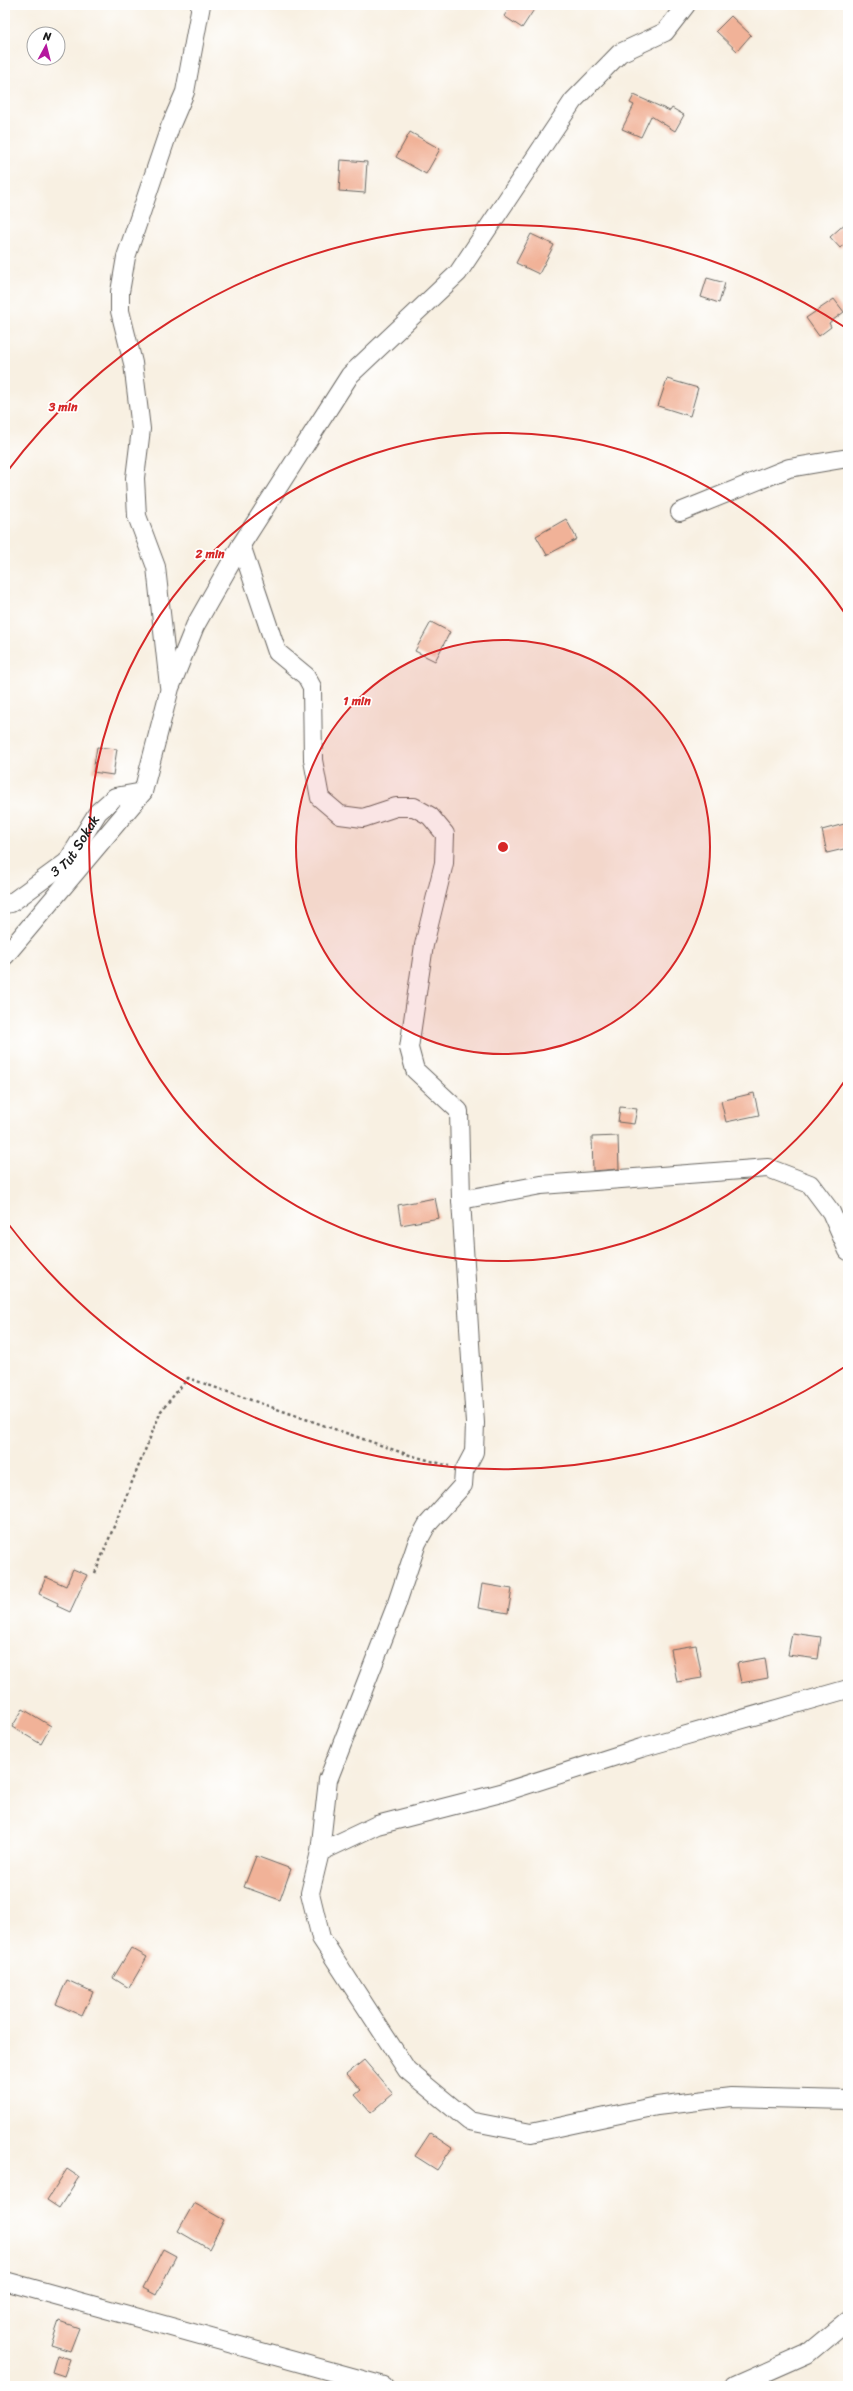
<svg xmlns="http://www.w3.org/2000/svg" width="853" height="2391" font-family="Sriracha,sans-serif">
<rect width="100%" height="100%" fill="#fff"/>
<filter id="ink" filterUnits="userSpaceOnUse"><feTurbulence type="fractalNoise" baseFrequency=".025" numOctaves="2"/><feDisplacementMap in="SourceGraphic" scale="8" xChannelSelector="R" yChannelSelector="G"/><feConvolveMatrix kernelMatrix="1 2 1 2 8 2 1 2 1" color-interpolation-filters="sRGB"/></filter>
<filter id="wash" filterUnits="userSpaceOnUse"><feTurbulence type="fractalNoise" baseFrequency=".012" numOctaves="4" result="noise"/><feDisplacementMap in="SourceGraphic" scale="16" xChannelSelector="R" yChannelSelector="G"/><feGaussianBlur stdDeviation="0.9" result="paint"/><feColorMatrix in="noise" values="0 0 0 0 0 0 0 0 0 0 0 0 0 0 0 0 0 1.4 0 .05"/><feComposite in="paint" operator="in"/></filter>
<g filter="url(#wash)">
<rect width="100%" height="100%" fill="#f8f0e2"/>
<g id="blocks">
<path fill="#f1b298" d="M512,5h25l-15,23 -18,-12z
M731,16l20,19 -14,16 -21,-20z
M634,95l36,16 2,-3 12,7 -9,16 -24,-15 -10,21 -19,-8 12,-24 -4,-2z
M410,132l30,17 -14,25 -30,-17z
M341,160l26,2 -2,31 -26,-2z
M848,221v20l-8,7 -10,-11z
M531,234l23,11 -15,29 -23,-11z
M707,278l18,5 -6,20 -18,-6z
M834,299l10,13 -15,11 2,4 -12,9 -13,-18z
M667,379l31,9 -8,28 -32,-10z
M566,519l11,20 -30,16 -11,-19z
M431,622l19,10 -15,29 -20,-10z
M97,747l20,2 -4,26 -20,-3z
M848,823v25l-21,5 -5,-23z
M754,1093l5,22 -33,7 -5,-21z
M620,1107l17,2 -3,15 -16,-2z
M618,1136l1,33 -26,2 -1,-34z
M435,1198l4,20 -38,7 -3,-20z
M73,1569l14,6 -17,37 -13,-6 1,-3 -19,-9 7,-17 20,9z
M482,1584l30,5 -4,24 -30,-5z
M792,1633l29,4 -3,22 -30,-4z
M696,1645l6,33 -25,4 -6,-33z
M765,1658l3,20 -27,5 -4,-20z
M23,1709l28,17 -10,18 -29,-17z
M256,1856l35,13 -11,31 -36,-13z
M131,1948l16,9 -18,31 -16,-10z
M67,1980l26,12 -11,24 -26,-12z
M364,2060l29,34 -22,19 -16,-18 6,-5 -14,-16z
M430,2133l22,15 -15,22 -22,-14z
M67,2169l12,8 -20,31 -12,-8z
M194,2203l30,17 -15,29 -31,-18z
M163,2249l13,7 -20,39 -13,-7z
M59,2321l20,7 -9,23 -19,-6z
M57,2355l13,4 -6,17 -12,-4z"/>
</g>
</g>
<g filter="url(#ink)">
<use href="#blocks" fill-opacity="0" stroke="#696661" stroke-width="1"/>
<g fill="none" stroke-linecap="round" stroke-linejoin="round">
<g stroke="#696661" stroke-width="20">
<g id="minor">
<path d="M680,512l109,-44 59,-10"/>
<path d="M241,545l36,107 29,24 6,11 1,73 7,38 20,17 23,3 33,-11h18l16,9 15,18 -1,29 -20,82 -15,103 6,22 44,41 2,89 14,223 -1,29 -10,19 -1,14 -36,40 -10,18 -21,63 -68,174 -8,72"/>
<path d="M169,686l-13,-119 -19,-51 -2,-38 6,-49 -8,-66 -13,-52v-19l6,-35 44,-130 15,-35 16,-87"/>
<path id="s1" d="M5,904l6,-1 56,-41 31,-50 17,-15 28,-5"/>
<path d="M5,956l138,-164 27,-104 25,-62 46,-81 109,-170 108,-102 115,-172 47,-48 45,-21 21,-27"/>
<path d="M461,1200l80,-15 227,-17 42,16 21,28 17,39"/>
<path d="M848,1689l-207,59 -140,45 -124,32 -57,27 -10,41 11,45 86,132 62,51 62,12 126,-27 74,-9 117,3"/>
<path d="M5,2281l379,105"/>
<path d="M735,2386l72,-32 41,-34"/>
</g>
</g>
<path stroke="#696661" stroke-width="2.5" stroke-dasharray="3 3" stroke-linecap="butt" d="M95,1573l66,-162 27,-33 218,76 43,12"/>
<use href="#minor" stroke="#fff" stroke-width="18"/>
</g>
</g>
<circle cx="503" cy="847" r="207" fill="#d62828" fill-opacity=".12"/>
<g fill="none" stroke="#d62828" stroke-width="2">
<circle cx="503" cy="847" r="207"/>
<path d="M846 1079A414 414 0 1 1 846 615"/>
<path d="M846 1366A622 622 0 0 1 6 1221M6 473A622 622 0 0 1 846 328"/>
</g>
<g text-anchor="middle" stroke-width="3.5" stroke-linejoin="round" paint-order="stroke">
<g font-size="14" fill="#1c1c1c" stroke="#fff">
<text dy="5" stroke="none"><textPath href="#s1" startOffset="93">3 Tut Sokak</textPath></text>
</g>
</g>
<circle cx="503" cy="847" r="6" fill="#d62828" stroke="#fff" stroke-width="2"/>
<g font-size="12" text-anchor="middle" font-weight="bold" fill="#d62828" stroke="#fff" stroke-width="3.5" stroke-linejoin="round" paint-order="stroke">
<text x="63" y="411">3 min</text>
<text x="210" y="558">2 min</text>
<text x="357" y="705">1 min</text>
</g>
<rect width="853" height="2391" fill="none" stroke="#fff" stroke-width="20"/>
<g transform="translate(46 46) rotate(7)"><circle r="19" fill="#ffffff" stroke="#a4a4a4"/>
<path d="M0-3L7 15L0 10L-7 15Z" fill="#b5179e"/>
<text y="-6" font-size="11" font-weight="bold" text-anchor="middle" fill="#1c1c1c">N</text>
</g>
</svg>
